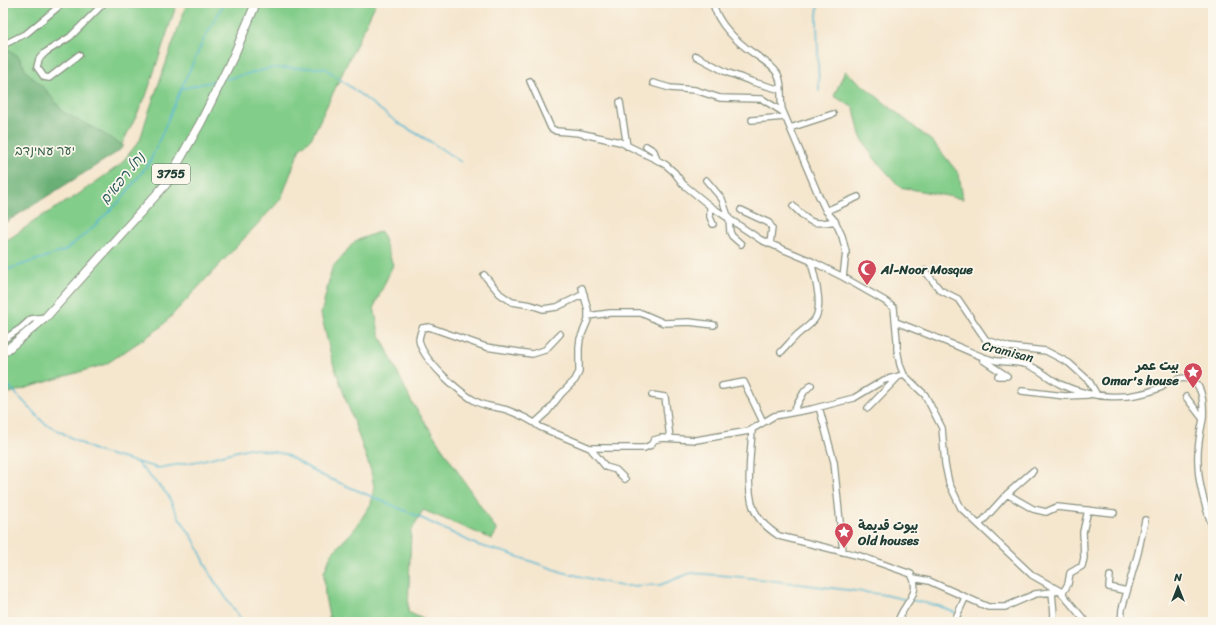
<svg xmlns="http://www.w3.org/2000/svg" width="1216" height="625" font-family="Sriracha,'Playpen Sans Arabic','Playpen Sans Hebrew',sans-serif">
<rect width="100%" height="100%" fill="#fbf7ec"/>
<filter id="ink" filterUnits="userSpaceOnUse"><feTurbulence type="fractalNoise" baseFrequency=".025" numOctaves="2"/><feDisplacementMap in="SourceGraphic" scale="8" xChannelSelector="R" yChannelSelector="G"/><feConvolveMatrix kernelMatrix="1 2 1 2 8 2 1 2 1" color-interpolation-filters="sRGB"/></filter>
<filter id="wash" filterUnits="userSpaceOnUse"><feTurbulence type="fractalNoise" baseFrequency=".012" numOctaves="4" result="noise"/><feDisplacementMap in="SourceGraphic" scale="16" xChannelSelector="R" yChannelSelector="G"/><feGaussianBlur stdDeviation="0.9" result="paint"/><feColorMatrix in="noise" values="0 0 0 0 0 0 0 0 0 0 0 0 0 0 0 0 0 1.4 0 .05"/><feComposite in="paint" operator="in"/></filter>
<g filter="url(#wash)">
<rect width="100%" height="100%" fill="#f5e6ce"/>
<path fill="#83cd8a" stroke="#51855f" d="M3,3h174l-31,93 -25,50 -118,-31z
M187,3h189l-65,136 -11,9 -19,51 -121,129 -54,36 -103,31v-153l9,-5 30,-21 34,-20 44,-31 20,-25 7,-23z
M845,71l88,71 26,32 4,25 -63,-12 -27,-30 -13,-22 -6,-27 -20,-12z
M381,231l12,34 -19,42 5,26 32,68 86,130 -5,8 -69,-29 -12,21 -3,81 17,8v2h-95l-5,-26 -1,-24 8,-19 22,-23 17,-26 3,-17 -3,-16 -39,-111 -11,-46 11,-46 23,-27z"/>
<path fill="#6ab076" stroke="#447655" d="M6,47l13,10 8,15 19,18 17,22 36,19 25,15 -8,7 -113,71v-176z"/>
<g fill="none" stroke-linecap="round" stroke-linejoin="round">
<path stroke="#54b8d2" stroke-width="1.5" d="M818,3l-1,16 2,72
M226,79l46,-11h53l73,55 33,19 30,20
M181,89l37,-9
M3,271l61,-20 26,-21 29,-28 31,-40 31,-73 23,-50 20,-36
M3,380l41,43 52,28 62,17 41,-7 50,-13 36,6 36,21 94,40 62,30 30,8 55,19 59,14 39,-1 31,-12 52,4 137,17 28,6
M137,463l30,31 10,20 17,26 19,39 30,43
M911,600l28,6 17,7
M959,615l10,7"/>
</g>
</g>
<g filter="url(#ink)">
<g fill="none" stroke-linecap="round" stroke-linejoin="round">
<path stroke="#cac4af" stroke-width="5.5" stroke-dasharray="5.5 3" stroke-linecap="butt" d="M1162,387l16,-8"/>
<g stroke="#8a9281" stroke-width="8">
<path id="street" d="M713,3c4,20 24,39 40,50 8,6 18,11 24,20 6,9 3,25 5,36l36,85 8,17 9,10 7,15 4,16 -3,25 42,24 9,7 3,32v9l3,16 4,10 21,20 17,33 3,36 4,19 12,25 71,67 28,16 26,31
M3,45l24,-12 36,-30
M79,55l-30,23 -5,-1 -7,-10 2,-8 7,-7 24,-15 34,-34
M696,56l30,16 27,10 28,8
M530,81l21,47 5,3 23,2 41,9 37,18 9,5 8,7 9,12 27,22 51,34 50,21 32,16
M653,83l17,5 25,2 25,8 42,1 21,13
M620,102l7,44
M752,120l33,-3
M790,128l43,-14
M646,146l8,5 3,9
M706,180l16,19 7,20 1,13 2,4 9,8
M710,206v11l3,7
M793,206c16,16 18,20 42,15
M741,210l28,13 3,5 -2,16
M826,211l32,-14
M925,271l15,19 18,9 28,41 23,7 37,4 23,12 20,18 8,14
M484,275l16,19 12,8 19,3 12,4 14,-2 27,-13
M588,316l22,-3h31l23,10 25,-1 25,3
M896,322c18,7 36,14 53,21 14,5 26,12 40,16 11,4 24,2 36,5 14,4 24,15 37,21 31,14 68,16 100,2
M560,334l-15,16 -13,4 -46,-7 -57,-20 -7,1c-1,4 -3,8 -3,12 3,20 41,53 58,62 9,5 21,5 30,8 11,4 24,10 33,17l50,21h54l7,-3 3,-5 7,-2 35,2 53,-9 25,-15 38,-7 42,-11 30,-18 20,-5
M3,340l18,-12 10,-9 15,-2
M781,352c5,-5 10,-11 15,-16 6,-6 16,-11 20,-19 7,-15 -2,-41 -5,-56
M983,360l24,16h-9
M1178,379c25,-6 26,24 25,40
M722,386l22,-4 19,40
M1022,391l43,5 23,-1
M652,395l13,2 5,41
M1186,397l17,22c-3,14 -6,29 -5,43 0,23 8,46 15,67
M819,407l15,55 9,90
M868,408l31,-32
M793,412l11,-20 7,-7
M535,423l12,-11 14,-18 14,-14 4,-8v-24l1,-9 8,-19v-10l-6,-22
M752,430c-1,23 -8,66 5,85 5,9 13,15 22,21l81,20 51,18c12,20 -9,30 -13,48
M590,448l16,19 10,3 9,9
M1007,494l26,15 13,3 11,-5 57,6
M979,525l28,-31 26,-23
M1110,576l-1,11 18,4
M914,578l15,3 59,26h17l30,-13 25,-3
M1062,594l6,-10 2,-11 12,-7 2,-8 -1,-26 5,-22
M954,622l11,-24
M1052,622l2,-7 -2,-23
M1121,622l1,-13 16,-56 7,-33"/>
</g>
<g stroke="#8a9281" stroke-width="10">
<path id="primary" d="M3,353l43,-36 120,-133 35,-62 33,-67 22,-52"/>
</g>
<use href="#street" stroke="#fff" stroke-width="5.5"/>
<use href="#primary" stroke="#fff" stroke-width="8"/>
</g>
</g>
<defs>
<g id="mosque-pin" transform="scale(1)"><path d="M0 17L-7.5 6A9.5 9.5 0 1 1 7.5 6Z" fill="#d1495b" stroke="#fbf7ec"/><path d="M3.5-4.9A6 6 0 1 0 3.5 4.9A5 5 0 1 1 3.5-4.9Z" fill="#fff"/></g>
<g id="sight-pin" transform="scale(1)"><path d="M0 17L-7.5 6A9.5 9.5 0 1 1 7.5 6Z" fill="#d1495b" stroke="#fbf7ec"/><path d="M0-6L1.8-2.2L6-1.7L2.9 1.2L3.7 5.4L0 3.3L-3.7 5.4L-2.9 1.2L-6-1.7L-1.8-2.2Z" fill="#fff"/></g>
</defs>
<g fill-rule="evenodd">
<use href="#mosque-pin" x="867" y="269"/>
<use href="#sight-pin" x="1193" y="372"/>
<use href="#sight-pin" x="844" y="532"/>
</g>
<g text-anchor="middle" stroke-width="3.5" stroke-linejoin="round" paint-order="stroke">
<rect fill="#fbf7ec" stroke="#61756b" stroke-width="1" x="152" y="164" width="38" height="20" rx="3"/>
<g font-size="12" font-weight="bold" fill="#1f3d34">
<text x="171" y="178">3755</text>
</g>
<g font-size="13" fill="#38614a" stroke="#fbf7ec">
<text x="45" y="155">יער עמינדב</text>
</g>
<g font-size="13" font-weight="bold" fill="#1f3d34" stroke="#fbf7ec" text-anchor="start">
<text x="881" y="274">Al-Noor Mosque</text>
<text x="1179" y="370" text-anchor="end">بيت عمر<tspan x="1179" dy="15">Omar's house</tspan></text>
<text x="858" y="530">بيوت قديمة<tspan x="858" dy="15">Old houses</tspan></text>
</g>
<g font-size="13" fill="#1f3d34" stroke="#fbf7ec">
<text transform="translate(1008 351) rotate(14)" y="5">Cramisan</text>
</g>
<g font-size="14" font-style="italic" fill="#2c5c5c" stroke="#fbf7ec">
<text transform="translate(122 178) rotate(-51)" y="5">נחל רפאים</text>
</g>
</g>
<rect width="1216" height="625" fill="none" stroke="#fbf7ec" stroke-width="16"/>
<g transform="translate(1178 587)" stroke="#fbf7ec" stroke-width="3" paint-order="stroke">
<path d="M0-3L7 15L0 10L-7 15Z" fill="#1f3d34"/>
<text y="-6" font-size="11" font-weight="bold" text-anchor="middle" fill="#1f3d34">N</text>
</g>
</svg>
